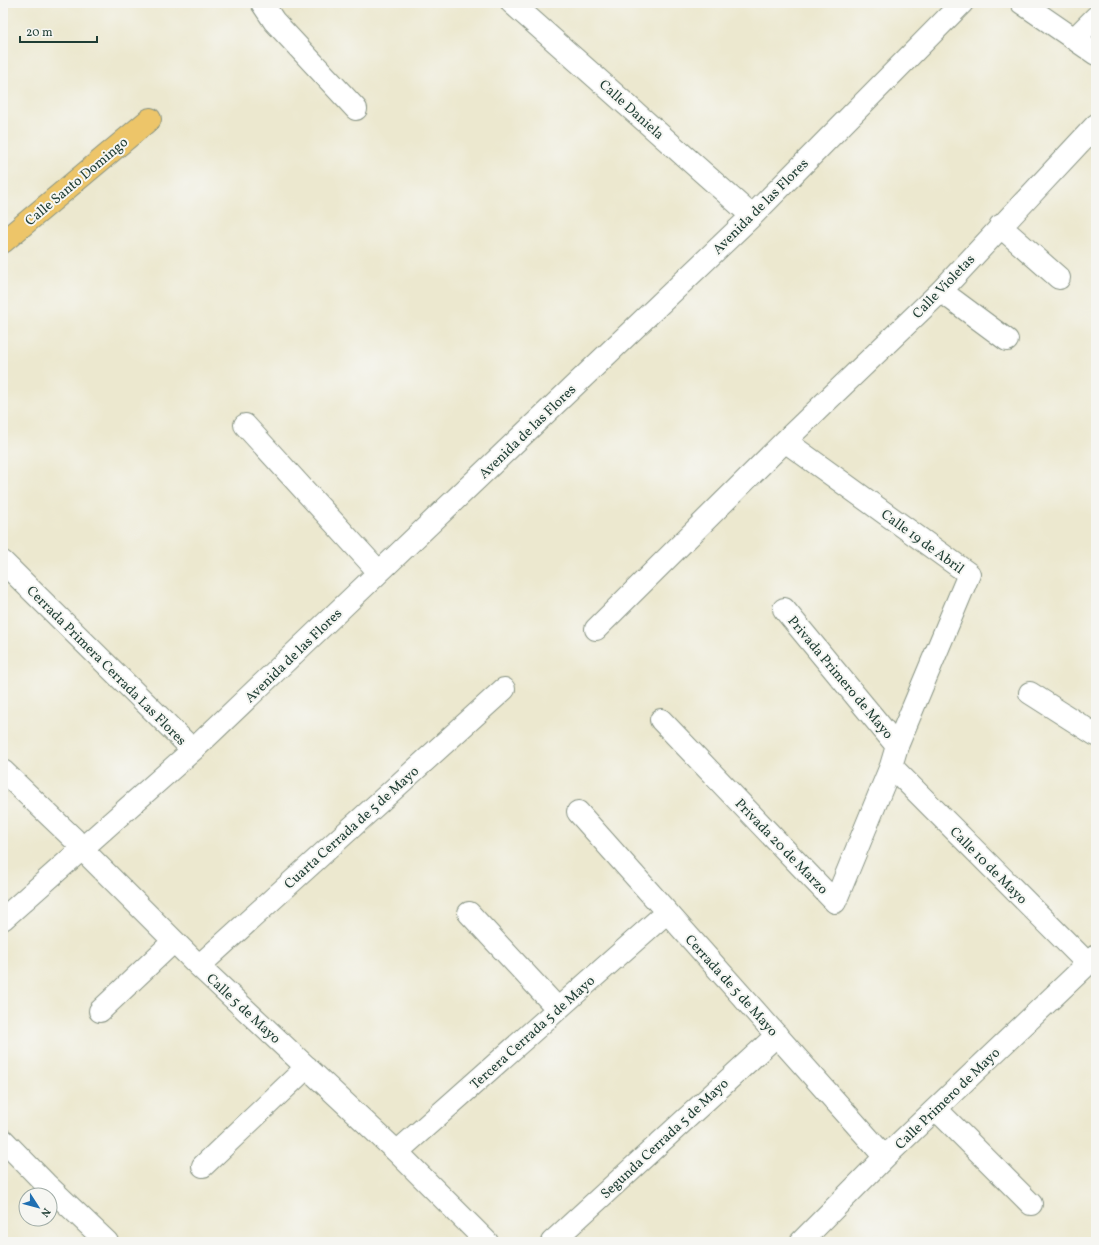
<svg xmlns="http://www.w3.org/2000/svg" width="1099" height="1245" font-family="Vollkorn,serif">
<rect width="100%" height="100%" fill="#f6f6f2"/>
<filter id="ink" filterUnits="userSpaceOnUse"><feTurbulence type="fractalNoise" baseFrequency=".025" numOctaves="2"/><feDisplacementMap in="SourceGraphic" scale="8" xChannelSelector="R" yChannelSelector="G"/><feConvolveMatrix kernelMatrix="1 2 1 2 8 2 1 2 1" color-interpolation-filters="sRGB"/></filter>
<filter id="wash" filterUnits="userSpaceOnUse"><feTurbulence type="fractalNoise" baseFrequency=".012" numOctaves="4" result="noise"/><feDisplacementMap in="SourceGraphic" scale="16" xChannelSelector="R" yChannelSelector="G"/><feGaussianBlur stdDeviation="0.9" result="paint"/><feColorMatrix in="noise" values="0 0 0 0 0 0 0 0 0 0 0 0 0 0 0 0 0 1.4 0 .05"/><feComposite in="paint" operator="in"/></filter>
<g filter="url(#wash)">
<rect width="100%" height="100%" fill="#ece8cf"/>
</g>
<g filter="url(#ink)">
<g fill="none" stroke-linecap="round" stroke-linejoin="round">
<g stroke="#869282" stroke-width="24">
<path id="minor" d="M262,3l12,18 82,88
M512,3l240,213
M1022,3l74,51
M1074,39l22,-22
M1000,226l59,52
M941,291l66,49
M245,425l134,147
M3,562l190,188
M784,609l113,137
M596,629l189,-188 156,-150 155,-166
M1030,693l66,42
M661,720l174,182 56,-136 6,-20 72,-172 -184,-133
M891,766l197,198
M3,771l71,68 8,10 117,117 198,186 90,90
M578,812l307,345
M469,913l89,96
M3,919l190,-169 559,-534 210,-213
M199,966l305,-277
M100,1011l74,-70
M936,1109l95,95
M3,1140l43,44 61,58
M397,1152l270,-240
M203,1166l104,-99
M552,1242l225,-207
M801,1242l84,-85 211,-201"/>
</g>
<g stroke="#869282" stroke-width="24">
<path id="major" d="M3,242l147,-123"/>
</g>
<use href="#minor" stroke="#fff" stroke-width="22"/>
<use href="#major" stroke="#edc569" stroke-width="22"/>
</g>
</g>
<g text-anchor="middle" stroke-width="4" stroke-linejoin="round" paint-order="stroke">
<g font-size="14" fill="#1f3d34" stroke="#f6f6f2">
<text transform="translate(632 109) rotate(42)" y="5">Calle Daniela</text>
<text transform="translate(76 181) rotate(-40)" y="5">Calle Santo Domingo</text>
<text transform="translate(760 206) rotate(-45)" y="5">Avenida de las Flores</text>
<text transform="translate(943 286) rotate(-46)" y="5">Calle Violetas</text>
<text transform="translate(527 431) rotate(-44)" y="5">Avenida de las Flores</text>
<text transform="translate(923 541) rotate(36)" y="5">Calle 19 de Abril</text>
<text transform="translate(293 655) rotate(-44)" y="5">Avenida de las Flores</text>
<text transform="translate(107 665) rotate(45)" y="5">Cerrada Primera Cerrada Las Flores</text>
<text transform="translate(841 677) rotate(50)" y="5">Privada Primero de Mayo</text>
<text transform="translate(351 827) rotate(-42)" y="5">Cuarta Cerrada de 5 de Mayo</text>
<text transform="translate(782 846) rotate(46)" y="5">Privada 20 de Marzo</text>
<text transform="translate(989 865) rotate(45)" y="5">Calle 10 de Mayo</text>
<text transform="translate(732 985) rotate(48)" y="5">Cerrada de 5 de Mayo</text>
<text transform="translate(244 1008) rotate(43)" y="5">Calle 5 de Mayo</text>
<text transform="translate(532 1032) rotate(-42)" y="5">Tercera Cerrada 5 de Mayo</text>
<text transform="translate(947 1098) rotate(-44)" y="5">Calle Primero de Mayo</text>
<text transform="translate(664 1138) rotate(-43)" y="5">Segunda Cerrada 5 de Mayo</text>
</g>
</g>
<rect width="1099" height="1245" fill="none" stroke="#f6f6f2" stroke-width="16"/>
<g transform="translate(38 1207) rotate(126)"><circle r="19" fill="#f6f6f2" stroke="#a0aca6"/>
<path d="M0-3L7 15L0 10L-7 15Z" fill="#1f6fb2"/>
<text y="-6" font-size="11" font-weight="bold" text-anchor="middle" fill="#1f3d34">N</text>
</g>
<path d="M20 36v6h77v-6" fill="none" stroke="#1f3d34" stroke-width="2"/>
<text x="26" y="36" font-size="12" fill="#1f3d34" stroke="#f6f6f2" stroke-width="3" paint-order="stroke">20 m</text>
</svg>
